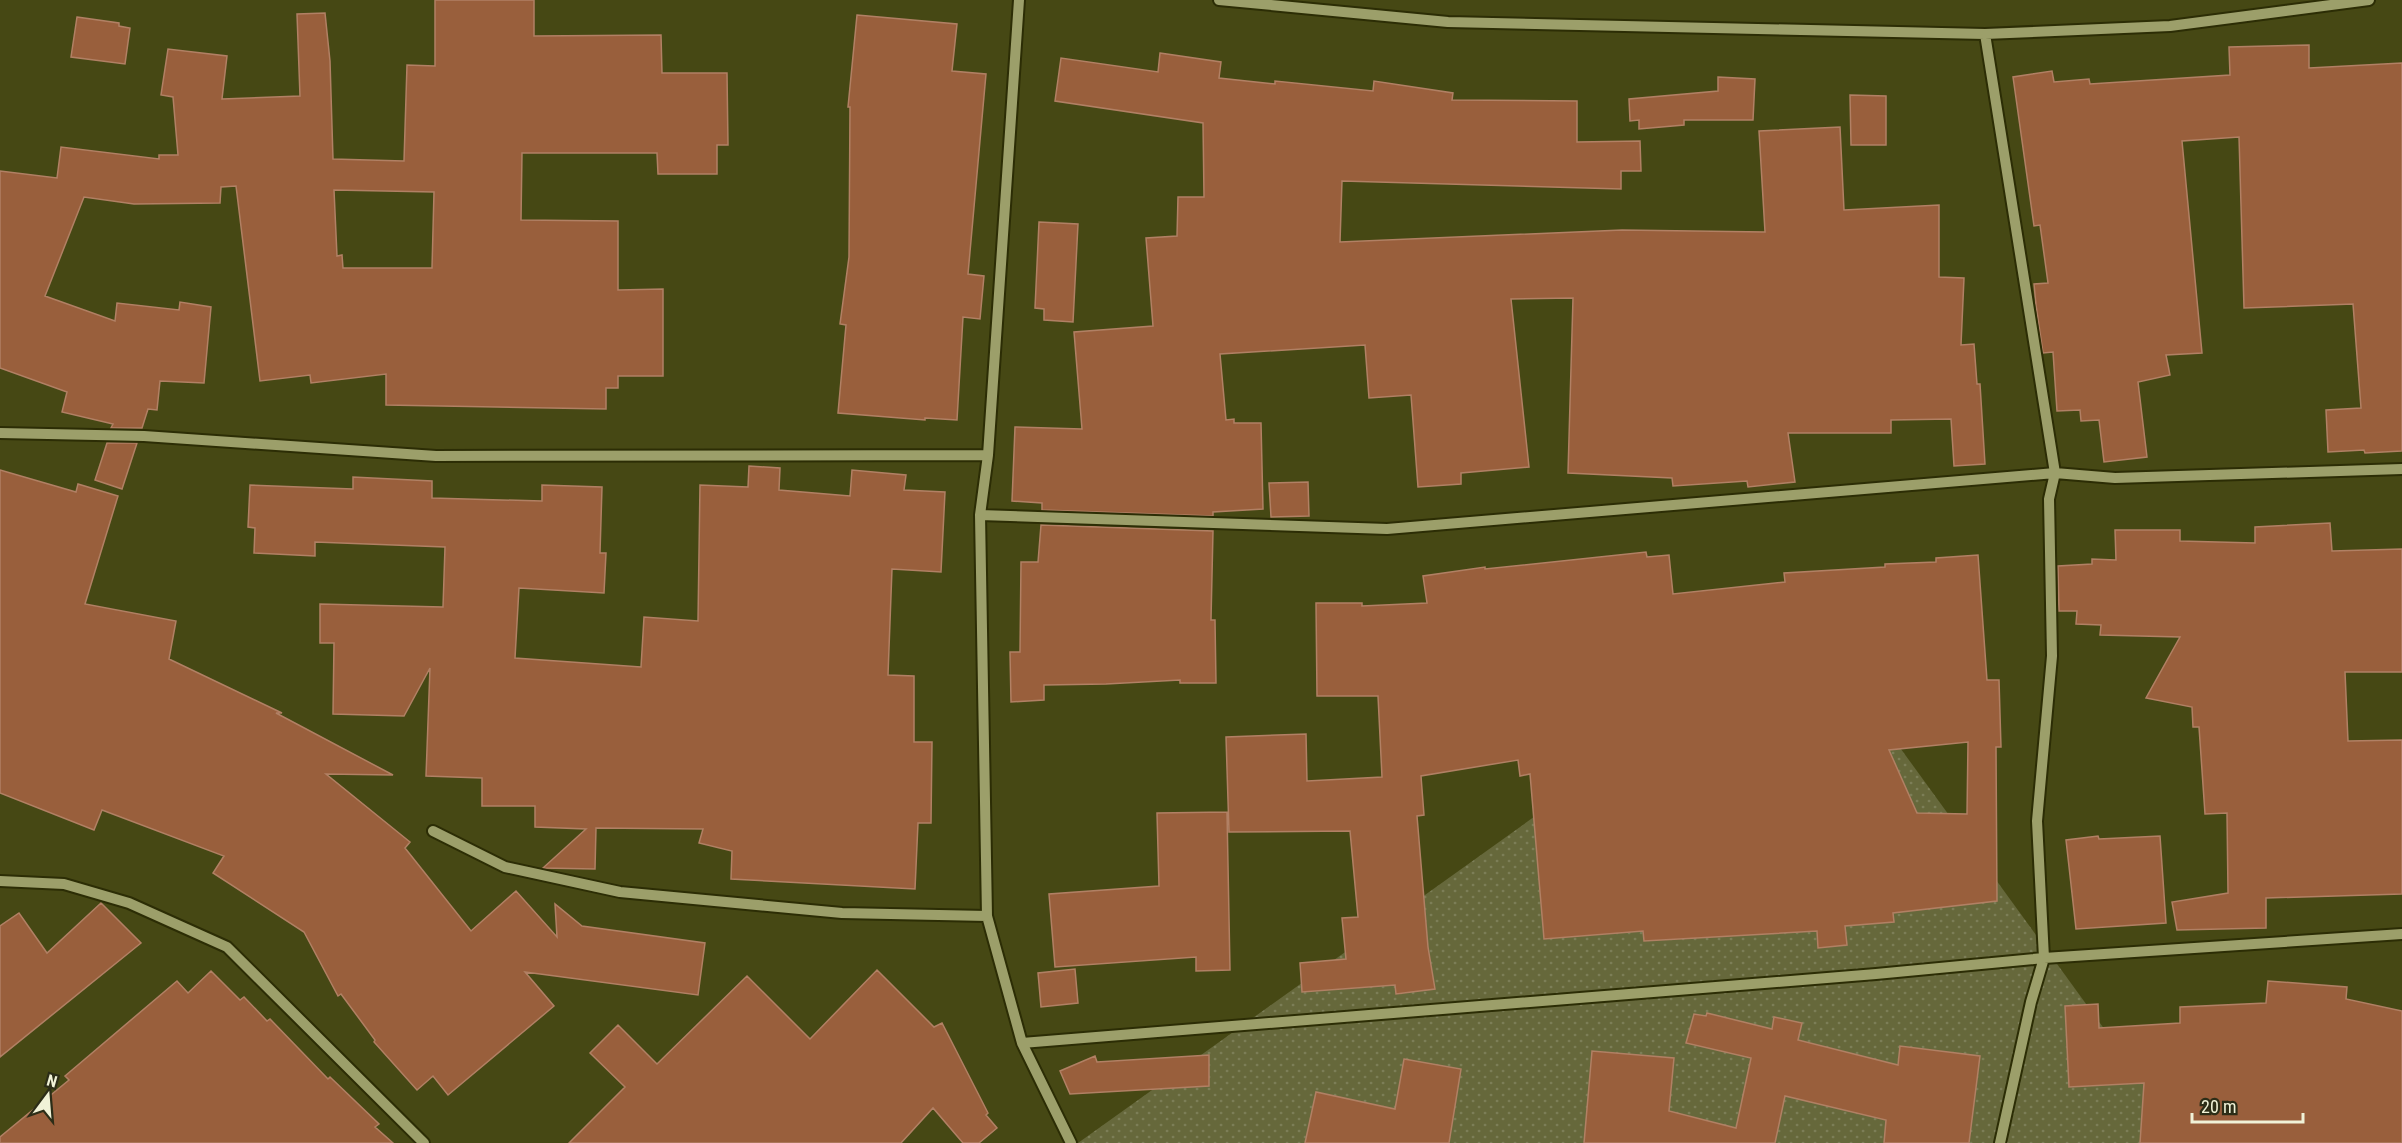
<svg xmlns="http://www.w3.org/2000/svg" width="2402" height="1143" font-family="'Roboto Condensed',sans-serif">
<defs>
<pattern id="grass-dots" width="8" height="8" patternUnits="userSpaceOnUse" patternTransform="scale(1.5)"><rect width="8" height="8" fill="#66683b"/><path d="M2 2h.1M6 6h.1" fill="none" stroke="#7c7e57" stroke-width="1.8" stroke-linecap="round"/></pattern>
</defs>
<rect width="100%" height="100%" fill="#464814"/>
<path fill="url(#grass-dots)" d="M1808,621l379,522h-1109z"/>
<path fill="#995f3c" stroke="#b18064" stroke-width="1.5" fill-rule="evenodd" d="M435,0h99v36l127,-1 1,38h65l1,72h-11v29h-59l-1,-21h-135l-1,67 97,1v69l45,-1v87h-45v12h-12v21l-220,-4v-31l-75,9 -1,-8 -50,6 -24,-195 -15,1 -1,16 -86,1 -50,-7 -39,99 70,25 2,-18 62,7 1,-8 31,5 -7,76 -44,-2 -3,29 -9,-1 -6,19h-31l2,-4 -51,-12 5,-20 -67,-24v-197l57,7 4,-31 98,12v-4h19l-5,-58 -12,-2 7,-46 59,7 -5,43 78,-3 -3,-82 28,-1 5,48 3,98 71,2 3,-96 28,1zM334,190l100,2 -2,76h-89l-1,-13 -5,1z
M857,15l100,9 -5,47 34,3 -18,200 16,2 -4,43 -17,-2 -6,103 -32,-2v2l-87,-7 8,-88 -6,-1 9,-67 1,-150h-2z
M77,17l42,6v3l11,2 -5,36 -54,-7z
M2309,45v23l93,-5v388l-37,2 -1,-3 -36,2 -2,-42 35,-2 -8,-104 -109,4 -5,-171 -57,4 20,212 -36,2 4,20 -32,7 9,75 -43,5 -5,-42 -18,1 -1,-11 -23,1 -4,-59 -10,1 -7,-48 -2,-21 14,-1 -8,-58 -6,1 -21,-149 39,-6 2,11 35,-3 1,5 140,-9 -1,-28z
M1160,53l61,9 -2,16 56,6v-3l98,10 1,-10 79,12 -1,7 125,1v41l63,-1 1,30h-20v18l-279,-8 -2,61 282,-12 143,2 -6,-101 81,-4 4,83 95,-5v72l25,1 -3,67 13,-1 3,40h3l5,80 -31,2 -3,-47 -60,1v13h-103l7,49 -47,5 -1,-6 -74,5 -1,-8 -104,-5 5,-175 -62,1 18,168 -68,6v11l-43,3 -7,-92 -42,3 -4,-53 -145,9 6,66 8,-1v4h27l2,86 -50,3v4l-171,-6v-7l-30,-2 3,-74 67,2 -8,-97 79,-6 -7,-88 31,-2 1,-39h26l-1,-74 -148,-22 6,-43 97,14z
M1718,77l37,2 -2,41h-69v5l-45,4v-9l-9,1 -1,-22 89,-8z
M1850,95l36,1v49h-35z
M1039,222l39,2 -5,98 -29,-2v-11l-9,-1z
M107,443h30l-15,46 -27,-9z
M749,466l31,2 -1,22 71,6 2,-26 54,5 -2,15 41,2 -4,80 -49,-3 -4,106 26,1v66h18l-1,81h-13l-3,66 -184,-10 1,-28 -33,-8 4,-14 -107,-1 -1,41 -52,-1 43,-39 -51,-2v-21h-53v-28l-56,-2 4,-108 -26,48 -71,-2 1,-71h-14v-39l123,3 2,-60 -130,-5v14l-61,-3 1,-25 -7,-1 2,-42 103,4v-12l79,4v17l110,3v-16l60,2 -2,66h6l-2,40 -85,-5 -4,70 126,9 3,-50 54,4 2,-136 48,2z
M0,470l76,22 2,-8 40,12 -33,108 91,17 -7,38 113,54h-6l117,62 -67,-1 84,68 -5,6 66,83 45,-40 41,46 -2,-33 27,22 123,17 -7,52 -173,-23 29,34 -106,89 -15,-19 -16,14 -43,-48 1,-2 -34,-46 -3,2 -34,-64 -91,-59 11,-17 -122,-46 -8,20 -94,-37z
M1308,482l1,34 -38,1 -2,-34z
M2330,523l2,28 70,-2v123h-57l3,69 54,-1v154l-136,4v30l-89,2 -5,-28 56,-9 -1,-80 -22,1 -6,-87h-6l-1,-20 -46,-9 34,-61 -80,-2 1,-10 -25,-1 1,-13h-18l-1,-45 34,-2v-5l24,1 -1,-30h65v11l75,2v-16z
M1041,525l172,6 -2,89h4l1,63h-36v-3l-74,4 -62,1v15l-33,2 -1,-50h10l1,-90h17z
M1646,552l1,5 22,-2 4,39 112,-12 -1,-9 101,-6v-3l51,-2v-4l42,-3 9,125h12l2,67h-5l1,154 -104,12 1,9 -49,4 2,19 -29,3 -1,-17 -173,10 -1,-10 -99,8 -14,-165 -10,2 -2,-16 -97,16 3,39 -7,1 11,131 7,42 -39,5 -1,-9 -93,7 -2,-29 46,-4 -4,-41 16,-1 -8,-86 -121,1 -3,-95 80,-3 1,47 75,-4 -4,-81h-61l-1,-93h46v3l65,-3 -4,-27 62,-9v2zM1968,742l-1,72 -50,-1 -28,-63z
M1227,812l3,158 -34,1v-14l-141,10 -6,-73 110,-8 -2,-73z
M2098,836l1,3 61,-3 6,87 -90,6 -10,-89z
M101,903l40,40 -141,114v-131l19,-13 28,40z
M1075,969l3,34 -37,4 -3,-34z
M877,970l57,57 8,-4 46,90 -2,2 11,13 -18,15h-16l-30,-35 -32,35h-332l56,-56 -35,-34 28,-28 39,39 90,-88 63,63z
M211,971l29,29 4,-3 23,24 3,-2 58,60 2,-2 49,47 -4,3 18,16h-393v-6l69,-57 -4,-4 112,-95 11,12z
M2268,981l79,6 -1,12 56,12v132h-262l4,-60 -75,4 -4,-81 33,-2 1,24 81,-5v-16l86,-4z
M1707,1013l65,16 2,-12 28,6 -4,17 100,25 2,-19 80,10 -11,87h-85l2,-23 -101,-24 -10,47h-191l8,-92 82,7 -5,53 67,17 15,-70 -65,-15 8,-29 12,2z
M1209,1055v31l-139,8 -10,-23 35,-15 2,6z
M1404,1059l57,10 -12,74h-144l11,-51 79,17z"/>
<g fill="none" stroke-linecap="round" stroke-linejoin="round">
<g stroke="#2c2d05" stroke-width="14">
<path id="minor" d="M1019,0l-31,455 -8,60 7,401 35,127 49,100
M1219,0l229,22 537,12 185,-8 199,-26
M1985,34l70,439 -6,26 3,157 -15,165 7,137 -13,44 -31,141
M0,433l144,3 292,20 552,-1
M980,515l407,14 668,-56 60,5 287,-9
M433,831l72,36 115,25 222,21 145,3
M0,881l64,3 65,19 98,44 197,196
M1022,1043l854,-69 168,-16 358,-24"/>
</g>
<use href="#minor" stroke="#9c9f6a" stroke-width="10"/>
</g>
<g transform="translate(48 1095) rotate(16)" stroke="#2c2d17" stroke-width="4.5" paint-order="stroke">
<path d="M0-4.5L10 22L0 15L-10 22Z" fill="#f0f2d7"/>
<text y="-9" font-size="16" font-weight="bold" text-anchor="middle" fill="#f0f2d7">N</text>
</g>
<path d="M2192 1113v9h111v-9" fill="none" stroke="#f0f2d7" stroke-width="3"/>
<text x="2201" y="1113" font-size="18" fill="#f0f2d7" stroke="#2c2d17" stroke-width="4.5" paint-order="stroke">20 m</text>
</svg>
